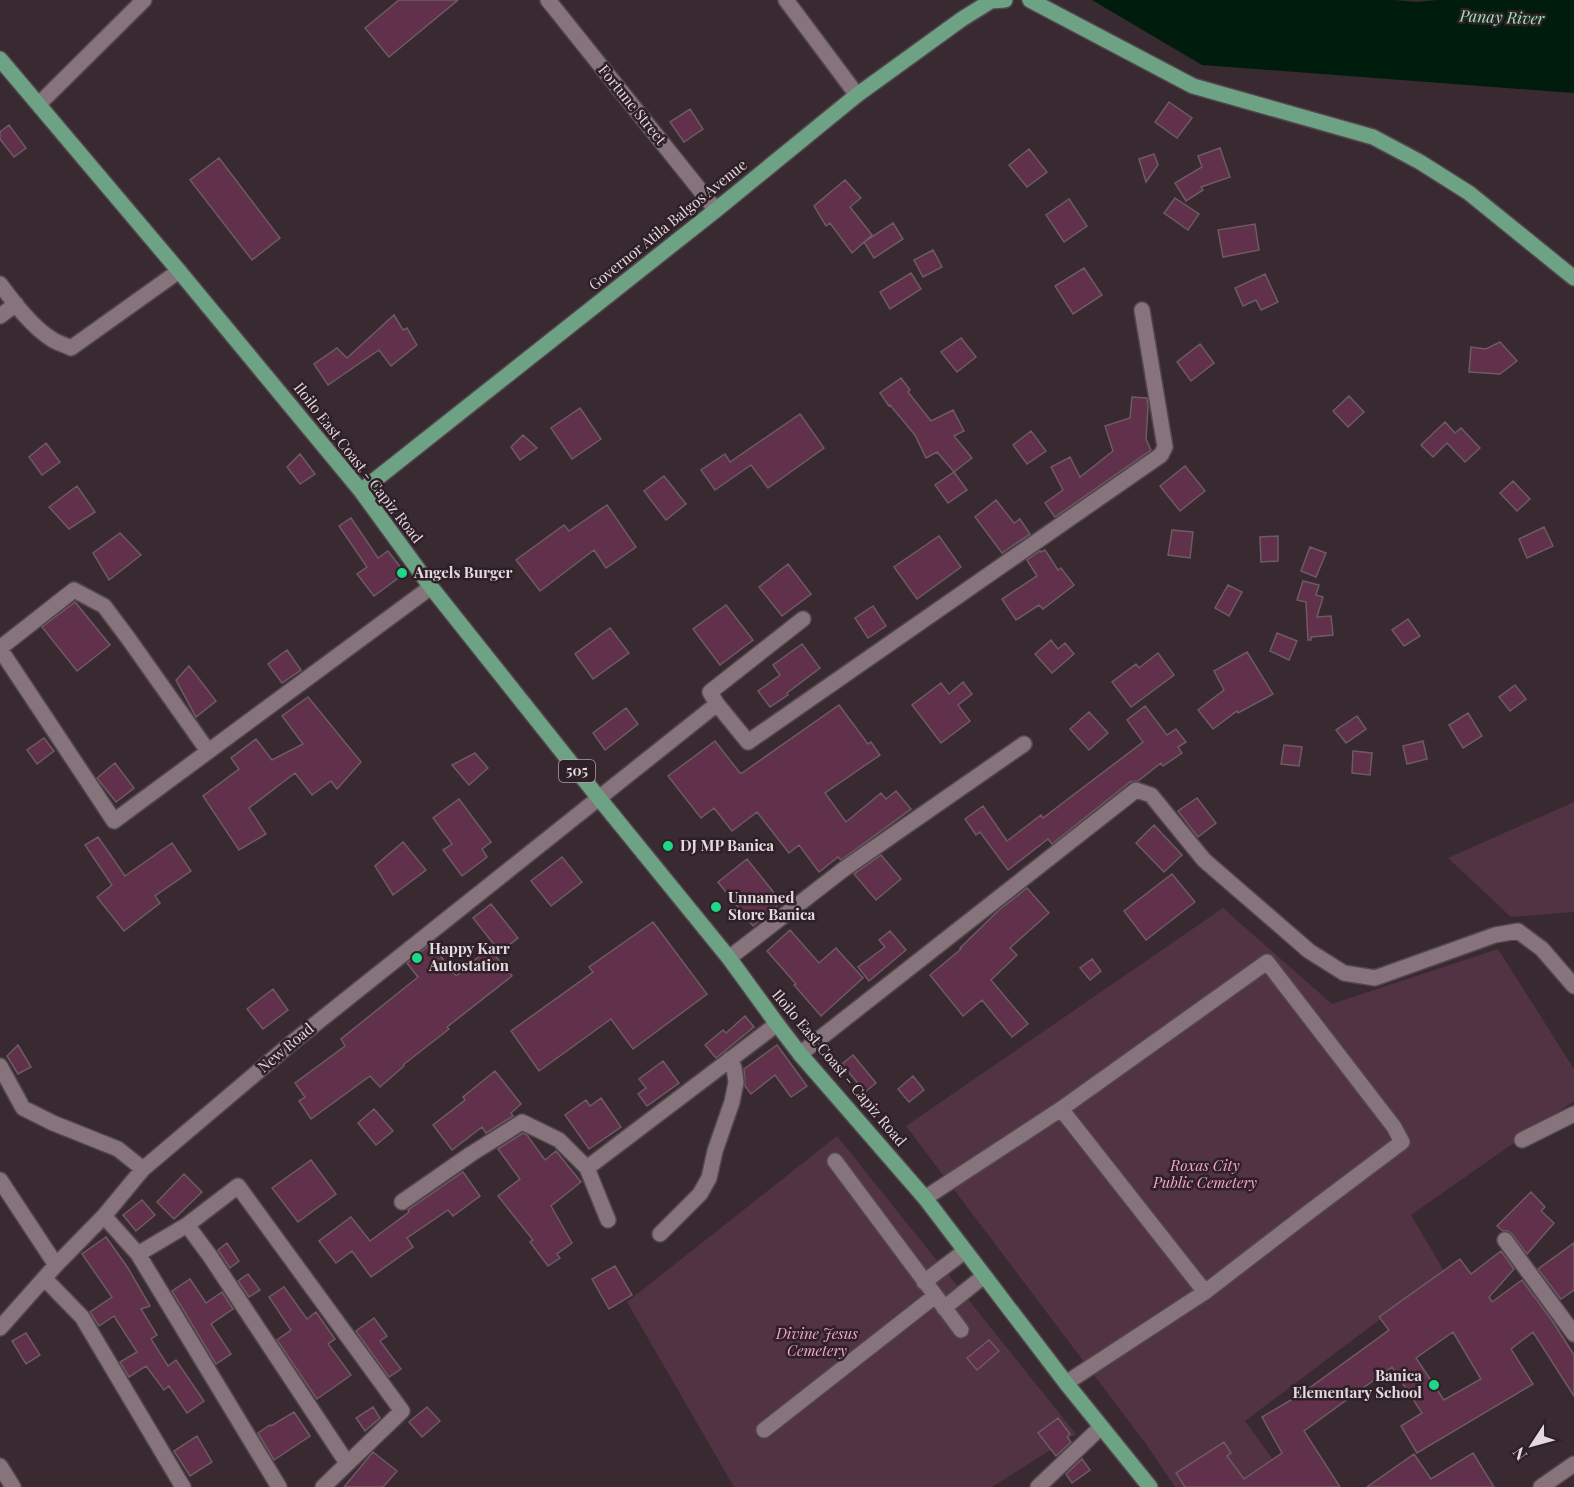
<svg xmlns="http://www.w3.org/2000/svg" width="1574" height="1487" font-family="'Playfair Display',serif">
<rect width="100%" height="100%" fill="#392a32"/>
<path fill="#513343" d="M1574,802v110l-63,5 -63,-59z
M1223,908l109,96 166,-55 76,120v32l-163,114 33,56 -199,150 48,66h-118l-29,-43 -240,-318z
M837,1136l239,298 -84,53h-258l-107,-185z"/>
<path fill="#001c0c" d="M1092,0h302l23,2 20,-2h137v93l-372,-28z"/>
<path fill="#61304b" stroke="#6d5b63" stroke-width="1.5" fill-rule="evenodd" d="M399,0h59l-69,57 -24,-29z
M1169,102l23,16 -15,20 -22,-16z
M690,109l13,20 -19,13 -14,-20z
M9,125l17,23 -12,9 -14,-18v-7z
M1220,148l10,29 -29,10 2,3 -17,11 -11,-18 27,-16 -4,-11z
M1029,149l18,23 -20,15 -18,-22z
M1154,154l4,11 -12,17 -7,-23z
M219,158l61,80 -28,22 -62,-80z
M845,180l16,18 -11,9 22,28 -20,18 -22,-30 -4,3 -12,-20z
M1175,198l24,16 -11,16 -24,-17z
M1069,199l18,27 -23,16 -18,-27z
M893,223l10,16 -29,19 -10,-16z
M1255,224l4,26 -36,7 -5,-27z
M933,250l9,17 -19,10 -9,-17z
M1084,268l18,27 -29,19 -18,-28z
M911,273l10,16 -31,20 -10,-17z
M1265,274l13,28 -17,8 -5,-10 -13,6 -8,-18z
M394,315l9,15 4,-2 10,17 -26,21 -12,-16 -51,35 -14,-21 23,-16 10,10z
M961,338l15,19 -19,15 -16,-20z
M1500,342l17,19 -17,13 -31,-2 2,-25 15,2z
M1200,344l14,19 -23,18 -14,-19z
M901,378l9,12 -2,2 23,29 22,-11 11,21 -10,5 18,22 -18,14 -17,-20 -11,6 -11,-23 -25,-30 -1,1 -9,-13z
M1349,396l15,16 -16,15 -15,-16z
M1132,397l15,1 1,9 -2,32 5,11 -96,67 -10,-14 18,-13 -12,-23 19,-10 10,20 33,-26 -8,-25 25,-8z
M580,408l21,31 -29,20 -21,-31z
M800,414l24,34 -56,40 -17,-23 -36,25 -14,-20 24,-16 5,8z
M1445,422l10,11 6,-5 19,20 -15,14 -18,-19 -14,14 -12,-12z
M1031,431l15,20 -19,13 -14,-19z
M523,435l14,13 -17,12 -9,-13z
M46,443l14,19 -18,13 -13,-18z
M300,454l15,20 -15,10 -13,-17z
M1185,466l20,25 -25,20 -20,-25z
M954,472l13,18 -19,13 -13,-18z
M664,476l22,28 -20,16 -22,-29z
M1513,481l17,18 -13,12 -17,-18z
M77,486l18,26 -26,17 -20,-22z
M996,500l18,23 6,-4 10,15 -28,19 -27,-36z
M607,505l29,42 -30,21 -12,-18 -54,41 -24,-31 48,-35 5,6z
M351,518l27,40 10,-7 17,22 -31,23 -17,-22 10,-7 -28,-41z
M1544,527l9,19 -26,12 -8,-19z
M1172,530l21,2 -3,26 -22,-3z
M120,533l21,22 -32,25 -16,-27z
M939,536l22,31 -44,32 -23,-32z
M1278,536v25l-17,1 -1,-25z
M1310,547l16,6 -10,24 -15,-6z
M1045,550l13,20 3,-2 13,17 -31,24 -4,-4 -23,15 -14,-21 35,-23 -10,-16 13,-9 1,1z
M788,564l23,30 -29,22 -23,-29z
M1303,581l16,4 -3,10 7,2 -6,20 14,-1 2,19 -22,2v3h-3l-2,-38 -9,-2z
M1228,585l14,7 -13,24 -14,-8z
M75,602l35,43 -33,26 -35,-44z
M726,605l27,35 -33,25 -27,-36z
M873,606l13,20 -18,12 -13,-20z
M1408,619l12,17 -16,10 -12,-16z
M610,628l19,25 -36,26 -18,-25z
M1277,633l20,8 -8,19 -19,-9z
M1051,640l7,9 7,-6 9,11 -22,19 -17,-19z
M802,644l18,24 -33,25 1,2 -18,12 -12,-16 22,-16 -7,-10z
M287,650l14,20 -19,13 -14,-19z
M1247,652l26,42 -35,19 -1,-2 -24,18 -15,-19 26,-20 -10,-19z
M1158,653l16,22 -43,32 -19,-25 24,-18 3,4z
M189,666l27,35 -20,16 -20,-37z
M963,682l9,12 -14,11 12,16 -29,22 -29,-38 29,-22 8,11z
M1515,685l11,14 -16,12 -11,-14z
M308,697l53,65 -24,27 -6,-8 -19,14 -17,-22 -46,35 17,26 -27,16 -36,-54 36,-27 -8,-11 25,-19 16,21 31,-16 -21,-28z
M839,705l29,39 3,-2 9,13 -55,38 21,29 35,-29 5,6 10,-8 15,18 -70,51 -3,-3 -19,15 -20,-27 -10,8 -32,-41 -25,19 -18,-23 -13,10 -33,-42 47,-35 25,32h2z
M1145,706l22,29 9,-6 10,13 -8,5 4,6 -19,13 -2,-3 -23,18 -8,1 -78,62 -4,-5 -40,31 -28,-38 -4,3 -11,-16 18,-13 24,35 34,-26 2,3 100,-76 -16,-22z
M626,708l12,16 -33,26 -12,-17z
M1089,712l19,21 -19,17 -19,-21z
M1468,713l14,23 -19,12 -14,-23z
M1357,716l9,13 -20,14 -10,-13z
M44,738l10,13 -17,13 -10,-14z
M1423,741l4,18 -20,5 -4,-18z
M1284,745l18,2 -3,19 -18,-2z
M1353,751l19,2 -2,22 -18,-2z
M475,753l13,15 -19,17 -17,-20z
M115,763l19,25 -18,14 -19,-24z
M1197,798l19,25 -18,14 -20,-26z
M459,799l32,43 -9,7 5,8 -25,19 -19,-26 9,-6 -19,-26z
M1154,825l28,30 -18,17 -28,-29z
M98,837l27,39 47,-33 19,28 -36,25 5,7 -36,28 -27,-34 15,-12 -27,-40z
M403,842l23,28 -33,25 -18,-29z
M881,855l20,24 -25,21 -22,-26z
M562,857l20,25 -31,24 -20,-25z
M747,859l32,40v5l-26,22 -35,-44z
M1172,874l23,28 -49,38 -22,-29z
M1027,888l22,25 -39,35 7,7 -26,25 37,44 -16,13 -30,-37 -19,16 -33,-41 31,-26 -1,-1 38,-37z
M491,904l27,34 -18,14 -27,-34z
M653,922l54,72 -74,55 -22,-30 -72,52 -28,-40 82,-59 -4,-5z
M790,930l29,33 17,-15 27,30 -42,38 -27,-31 2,-1 -29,-33z
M890,931l16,19 -37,31 -11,-14 27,-20 -6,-7z
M431,944l25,32 33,-28 23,28 -65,51 2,2 -46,36 1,1 -24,21 -10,-11 -59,43 -12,-18 6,-4 -10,-14 50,-37 -4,-7 77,-62 -11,-14z
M1092,959l9,12 -11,9 -10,-12z
M273,989l15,21 -25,19 -16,-20z
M745,1016l9,11 -38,31 -11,-13 18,-15 3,3z
M18,1045l13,22 -13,7 -11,-18z
M777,1045l30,41 -16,11 -16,-22 -24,19 -6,-8 -1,-17z
M853,1055l23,28 -11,9 -23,-28z
M663,1061l16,22 -32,23 -9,-12 8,-6 -7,-9z
M495,1071l26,33 -10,9 2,3 -27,17 -4,-6 -30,23 -19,-25 32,-25 -2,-3z
M913,1076l11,14 -15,12 -11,-13z
M601,1098l20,29 -32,22 -24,-34 21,-15 4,6z
M374,1109l19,22 -17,14 -18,-22z
M523,1133l4,2 18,25 11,-9 25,31 -30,24 21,37 -15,11 3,4 -12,8 -18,-24 3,-2 -35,-44 22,-17 -22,-30z
M311,1160l25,34 -38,28 -26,-34z
M463,1172l17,24 -27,20 -5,-6 -41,28 6,9 -42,30 -19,-26 -16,12 -17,-22 32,-24 19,24 39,-29 -1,-2z
M184,1174l18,18 -28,27 -17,-17z
M1531,1192l14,15 -4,4 13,12 -27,31 -15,-20 -4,-3h-5l-6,-5z
M142,1200l13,15 -19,16 -13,-16z
M106,1237l22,31 22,38 -9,3 16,26 -6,4 17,27 8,-6 28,41 -17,12 -18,-27 -5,4 -18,-24 -17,11 -9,-15 17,-10 -23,-36 -15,10 -9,-14 22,-15 -30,-43z
M227,1243l12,18 -9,7 -12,-18z
M1574,1243v47l-13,9 -23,-30z
M1501,1251l13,18 -25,28 3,5 30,-22 31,42 21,33v41l-41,-64 -22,17 22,35 -116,69 -16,-27 21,-13 -30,-46 -88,64 36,56h-155l-9,-14 48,-31 7,11 -4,3 17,23 38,-26 -20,-36 39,-23 88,-64 -10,-13 81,-58 11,15zM1453,1332l28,47 -37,21 -28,-42z
M615,1266l17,29 -23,14 -17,-30z
M248,1274l12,16 -11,7 -11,-16z
M190,1279l16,24 16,-11 11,17 -22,15 20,30 -15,10 -44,-73z
M284,1287l23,32 9,-7 19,27 -7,5 23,31 -34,24 -40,-59 14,-10 -22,-33z
M374,1318l13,18 -7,5 21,28 -12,8 -33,-46z
M26,1333l14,22 -14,9 -14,-23z
M989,1340l10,11 -22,19 -10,-12z
M373,1407l7,11 -15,13 -9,-13z
M427,1407l13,14 -18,16 -13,-15z
M294,1412l16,24 -36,24 -16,-27 12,-8 1,1z
M1058,1418l12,16 -3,3 4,5 -15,14 -18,-23z
M197,1436l15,26 -22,14 -16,-25z
M373,1452l24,19 -14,16h-39z
M1473,1453l21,34h-127l47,-33 17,25z
M1082,1459l8,11 -18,13 -6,-9z"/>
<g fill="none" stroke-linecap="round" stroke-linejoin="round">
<g stroke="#53464c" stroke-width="18">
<path id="minor" d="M548,0l168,210
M786,0l71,95
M39,104l105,-104
M0,284c15,20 32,43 53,56 5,3 12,5 18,8l108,-77
M0,316l16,-12
M803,619l-93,73 7,12 31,38 413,-287 4,-8 -23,-137
M0,648l74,-58 30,16 24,32 80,113
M0,649l114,172 317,-234
M729,958l115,-89 180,-125
M800,1054l336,-264 15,5 53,65 105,91 35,22 31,5 120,-43 23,-4 24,18 32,37
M0,1066l23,42 30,15 65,26 25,20
M1061,1109l144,183
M1522,1140l52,-26
M835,1161l126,169
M587,1168l190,-144
M0,1180l56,85
M925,1198l136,-89 206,-147 127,165 8,15 -93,70 -104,80 -139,91
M402,1202l69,-48 51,-32 37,18 28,28 21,52
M104,1216l34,38 141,233
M187,1225l23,31 137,207
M660,1234l40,-40 9,-16 6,-27 17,-49 4,-20 -2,-14 -4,-9
M1505,1240l69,94
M138,1254l49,-29 51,-39 164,225 -79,76
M45,1279l37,38 101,170
M924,1282l41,-31
M944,1308l40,-32
M0,1328l56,-63 48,-49 39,-47 151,-128 423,-337
M764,1430l171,-134
M0,1466l13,21
M1038,1487l63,-60
M1541,1487l33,-23"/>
</g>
<g stroke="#53464c" stroke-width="18">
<path id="major" d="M1030,0l163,86 180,51 47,25 49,31 105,85
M0,59l179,212 182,220 70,96 167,210 131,161 48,66 23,30 125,144 141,185 84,104
M361,491l355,-281 141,-115 105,-76 29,-18 14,-1"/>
</g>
<use href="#minor" stroke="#86737c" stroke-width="15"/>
<use href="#major" stroke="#6ea284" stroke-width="15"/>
</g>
<g fill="#1cd988" stroke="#2f2028" stroke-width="2">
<circle cx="402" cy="573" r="6"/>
<circle cx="668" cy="846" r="6"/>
<circle cx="716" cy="907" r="6"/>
<circle cx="417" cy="958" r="6"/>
<circle cx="1434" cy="1385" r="6"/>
</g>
<g text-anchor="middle" stroke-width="5" stroke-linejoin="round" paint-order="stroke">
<rect fill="#2f2028" stroke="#ada2a7" stroke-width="1.5" x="559" y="760" width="36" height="22" rx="4.5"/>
<g font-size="14" font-weight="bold" fill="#e3d9de">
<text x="577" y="776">505</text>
</g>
<g font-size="15" fill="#e3d9de" stroke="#2f2028">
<text transform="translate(632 105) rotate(51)" y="5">Fortune Street</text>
<text transform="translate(668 225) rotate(-39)" y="5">Governor Atila Balgos Avenue</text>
<text transform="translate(358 463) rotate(52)" y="5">Iloilo East Coast - Capiz Road</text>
<text transform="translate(286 1048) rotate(-40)" y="5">New Road</text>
<text transform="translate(839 1068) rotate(50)" y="5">Iloilo East Coast - Capiz Road</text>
</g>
<g font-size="15" font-weight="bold" fill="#e3d9de" stroke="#2f2028" text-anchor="start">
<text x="414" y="578">Angels Burger</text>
<text x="680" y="851">DJ MP Banica</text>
<text x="728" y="903">Unnamed<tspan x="728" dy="17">Store Banica</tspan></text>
<text x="429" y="954">Happy Karr<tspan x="429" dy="17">Autostation</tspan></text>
<text x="1422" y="1381" text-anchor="end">Banica<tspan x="1422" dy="17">Elementary School</tspan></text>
</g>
<g font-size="15" font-style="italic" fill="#f6a4d0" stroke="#2f2028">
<text x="1205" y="1171">Roxas City<tspan x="1205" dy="17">Public Cemetery</tspan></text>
<text x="817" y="1339">Divine Jesus<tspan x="817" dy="17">Cemetery</tspan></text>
</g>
<g font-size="16" font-style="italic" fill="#94eab7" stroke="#2f2028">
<text transform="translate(1502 17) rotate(2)" y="6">Panay River</text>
</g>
</g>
<g transform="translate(1532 1445) rotate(234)" stroke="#2f2028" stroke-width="4.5" paint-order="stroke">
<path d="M0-4.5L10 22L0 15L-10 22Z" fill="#e3d9de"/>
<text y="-9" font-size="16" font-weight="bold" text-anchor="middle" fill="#e3d9de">N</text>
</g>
</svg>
